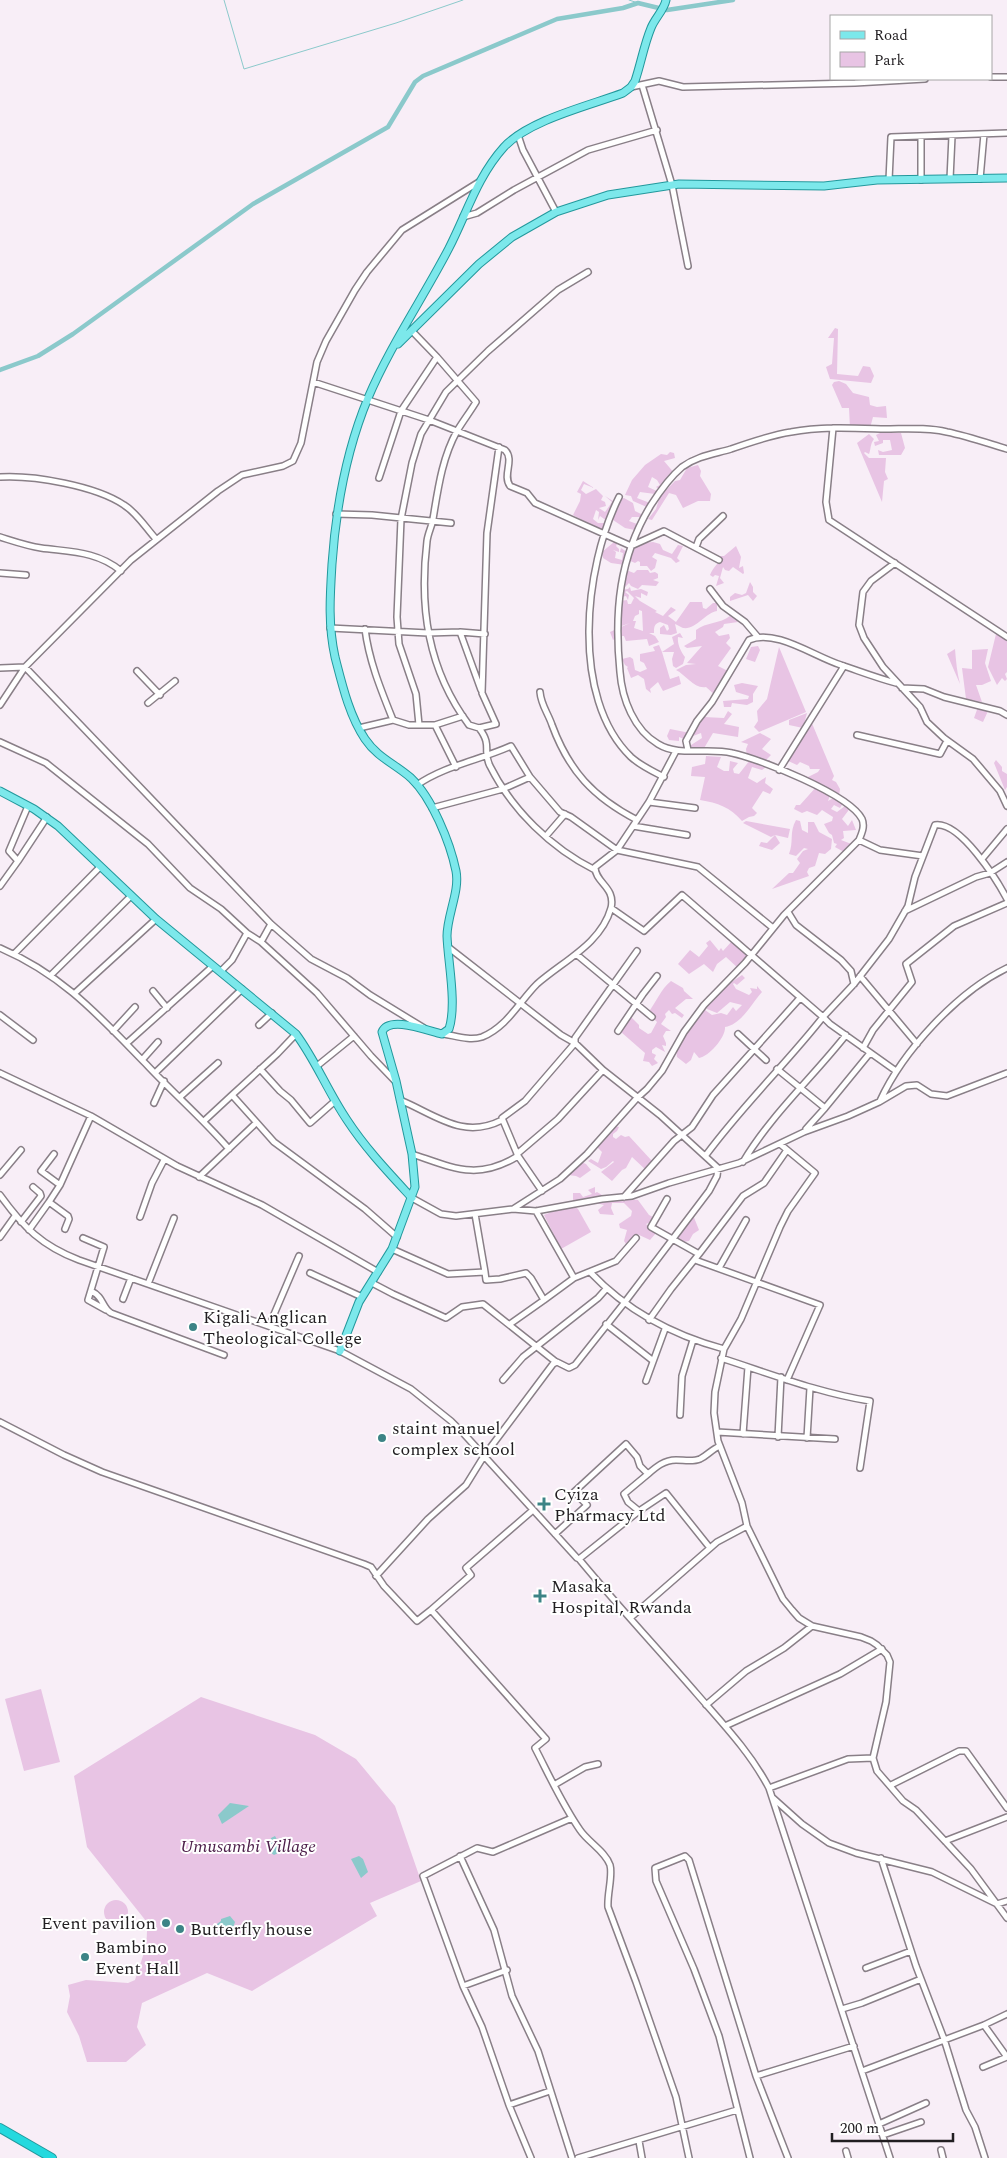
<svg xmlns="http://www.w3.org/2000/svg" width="1007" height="2158" font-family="Spectral,serif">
<rect width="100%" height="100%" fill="#f8eef7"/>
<path fill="#e8c4e4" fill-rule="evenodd" d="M835,328l3,1 -1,45 21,2 5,-10 7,1 4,9 -3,7 -41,-4 -4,-12 6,-3 2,-26h-6z
M839,381l7,3 7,9 16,4 1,8 7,2 9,-1 1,12 -14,-1 -3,11h-20l-1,-20h-7l-10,-23 2,-3z
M880,433h21l4,15 -4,7h-22l-1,-5 5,2 9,-2 -2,-10h-7v3l-8,3 -1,-4 5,-1 -3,-6z
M869,434l5,5c-4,5 -3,10 -5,15l-4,-2 -1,1 5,5h17l-1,14 3,7 -4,2 -2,21 -25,-59z
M670,452l4,1 1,5 -11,3 11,13 -14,16 -5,-3 4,-2 -3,-5 -5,-3 -4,10 11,5 -4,2 -15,-2 -3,6 13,5 -1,5 -16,-7 -2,-5 -6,-1 7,-15 13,-15 16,-11 6,1z
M698,465l3,6 -1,5 11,18 -1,7h-12l-15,7 -7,-13 -7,-2 -17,27 -4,-1 8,-10 4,-13 15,-15 5,-1 7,-12z
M583,481l11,7 -10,-4 -3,6 5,4 10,-5 7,7 -2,4 4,2 1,4 -7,2 6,4 7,-10 -7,-6 11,7 -9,18 -7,-5 -2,4 1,-8 -3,-2 -3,9 5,4h11l-6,10 -30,-18 7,-14 1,-7 -4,-2z
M624,498l9,5 2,8 8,4 -1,2h-10l-3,4 8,3 -2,6 -10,-2 -12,-8 7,-21z
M614,542l3,2 -1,2 3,3v3l-6,-2 3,2 -1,6 7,2 1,-7 -3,-1 1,-4 6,4 -2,13 -14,-2 -8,-5 -1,-6z
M653,542l7,2 3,6 9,4 6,-9 5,1 -6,12 3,3 -4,2 -5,-5 -16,-5 -3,4 5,3 -2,8 -4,3 -4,-5h-7v-4l-2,-1 -3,2 -7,-3c5,-13 12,-17 25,-18z
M736,546l5,11 -2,11 4,-2 1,7 -1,1 -10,-7 -4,4 -4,-1 -2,-3 -3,11 4,5 -8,3 3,-10 -4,-1 -2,2 -3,-2c3,-8 9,-11 11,-19h3z
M626,570l8,3 3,-3h11l2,3 5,-1 3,2v4l-5,2 6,2 -3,4 -14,-1 -4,4 -7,-3 -2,-3 -6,6z
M750,582l3,5v5l4,4 -4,5 -5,-6 -18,6v-4l5,-4 7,2 4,-2z
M630,587l1,4 10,-2 7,3 -1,4 -6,-3v5l-6,-2 5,5 17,10 -2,1 8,4 8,-9 5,3 -8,6 8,6 14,-20h12l1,6 3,1 7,-6h4v8c-12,2 -21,19 -34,17 -3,-1 -5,-3 -8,-4l2,9 -6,2 -11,-1v-6l4,-3 3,6 2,-2 -1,-4 -8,-3c-6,2 -6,5 -6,11h-5l6,3 4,6 -10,4 -2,-7 -21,2 -2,-5h-5l-6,4 -3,-8 20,-9 -11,4v-6h3l-2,-2v-18l7,-1 1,4h3l3,-6 -7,-7 -2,1 4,3 -1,5 -2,-4 -8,2 -1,-2 4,-3v-3l7,-1zM639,610l3,1 1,20 -9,-3 2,-7h-3l2,-5 4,-2z
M730,616l8,6 -14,2 -1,3 -8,5 4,4 10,-2 1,4 -4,5 5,5 -13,18 10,5 -12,25 -10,-9c-12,2 -20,-12 -30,-17l10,-5 10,-1 -9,-1 15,-17 -15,2 -3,-2 12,-7v-9c10,-8 24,-6 34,-14z
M680,633l3,5 -5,-1c-1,7 3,15 7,20l-2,7 -7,4 -3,-2 -1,-7 2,-7h-12l8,27 9,-3 2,8 -18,7 -5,-9 -8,7 1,4 -5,-4 -2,-10 -6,-4 -7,3 -4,-10 1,-1 -3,-2 -3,-6 8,-2 3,2 2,11 5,2 7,-3 -3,-6 -4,-2v-7l15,-3 -2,-4 6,-2 3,7 12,-8 -2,-7z
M996,634l11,4v34l-2,2 2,5 -2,2 -3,-3 -5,7 -9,-18z
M758,646l2,4 -5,12 -9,-3 5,-12z
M779,647l27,65 -47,20 -5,-5 4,-6 -1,-10 10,-12z
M955,649c1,12 2,24 5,35l-13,-30z
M988,649l-3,14 6,18 -9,4h-6l6,17 -16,-3 -4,-31 10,1v-19z
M742,683l16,3 -5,8v8l-6,3 -15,-2 -1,4h-7l-1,-6 25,-2 1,-3 -13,-4 -2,-7z
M978,707l10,4 -5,11 -9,-4z
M728,711l4,3 -8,10 15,3 -1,10 -25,-4 -10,17 -15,-3 14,-9 -1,-5 -8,3 4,-11 7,-8 20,1z
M807,713l-4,15 -14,-3v-5z
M811,721l23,55 -2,4 4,2 4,7 -1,7 -9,-1 -2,6 7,-4 8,6 -3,5 -6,-3 -3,4 6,3 8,-6 6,1 -9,12 6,7 4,-6 4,10 -13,1 1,7 -3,2 13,5 -10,7 -9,-5 2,-3 -3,-1 -2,-8 -3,-2 -5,-9 8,-3 1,-4 -11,-7 -5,5 -10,-4 -5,2 -8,-4 2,-4h4l17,-19 -20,-8 2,-4 9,3 10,-5 2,-3h-10l-1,-3 -9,-4 -3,3 -11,-5z
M670,729l20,4 -6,6 -5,-2v4l-10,-1 -2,-4z
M760,733l11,6 -9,10 9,6 -5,5h4v4l-8,6 -10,-3 -4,11 9,5 9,-6 -1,6 8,6 -3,5 -7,-3 -11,17 5,5 -3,3 -5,1 -7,4c-12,-14 -24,-18 -42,-21l5,-23 -14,-1 1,-9 13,-3 1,-8 15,1 -4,10 7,4h5l1,-10 8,2 -5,6 1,4 5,1 11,-14 -3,-3 -1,-8 2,-5 -7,-2z
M996,760l6,7v4l5,3v13l-2,3 -11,-27z
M796,820l4,1 2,9 6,3v-11h6l5,10 13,7 -1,10 -6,5 -6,-1 -4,13 -6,2 -2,4 2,4 -37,13 17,-16h4l7,-10 -3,-4 6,-8 5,-2 -4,-1 -8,8 -7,-2c5,-12 0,-22 7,-34z
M746,821l44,8 -2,9 -13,-3 5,8 -8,7 -13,-4 2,-4 6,1 8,-8 -4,2 -28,-14z
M710,940l9,11 2,-3 2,3 9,-10 13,9 3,9 -9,10 -13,-12 -9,7 -4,8 -9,-8 -15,10 -11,-10 12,-14 9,7 9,-11 -2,-3z
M742,975l3,3 -8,7 -3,-2 -1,1 3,5 13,6 3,-3 -2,-4 7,1v-3l5,6c-11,12 -20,32 -37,35 1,10 -16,30 -26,31l-5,-6 -3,8 -5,4 -9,-7 -1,-8 27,-39h2l7,5 9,-2 6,2 6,-8 3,4 6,-6 -12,-3 -13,11 -10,-4 -1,-2 21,-22z
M671,981l12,7 1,3 9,8h-7l-11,9 9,7 -2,3 -7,-5 -3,1 -3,-4 -4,4 1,3 -5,7 10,7h-5l-3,5 3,7v3l-4,-1 3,7 -9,-5 -4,3v3l4,2 -2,4 4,4 -6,3 -3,-4 -6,-1 2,-8 -24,-21 10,-15 8,8v3l9,6 3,-1 6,-11 -9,-9c8,-11 13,-24 23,-32z
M614,1126l5,1 -2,4 -4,3v3l3,2 5,-4 4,2 4,-1 23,25 -5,10 -15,-14 -6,11 -4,2 -10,11 -11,-9 13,-10 -1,-1 -7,6 -5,2 -13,-8 3,-2 7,4 4,-11 -7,-7z
M581,1162l5,2 5,6 -11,8 -4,-2 -8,-1z
M595,1187v6l2,-1 5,3 -2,2 -3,-1 -2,4 -1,-2 -13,3 -8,-1v-7h7l3,4 9,-3 -4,-4z
M621,1198l17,2 11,15 4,2 -2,5 -5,2 10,9 -6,7 -13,-6 -11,10 -2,-3 3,-11 -7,-2 -1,-4 12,-8 1,-5 -8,-8h-12l-1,5 3,7 -14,-1 -2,-4 6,-5 -8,-2v-2z
M574,1206l4,3 13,23 -30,17 -17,-34 15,-6z
M693,1215l6,15 -6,4 -4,7 -6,1 -6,-4z
M41,1689l19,73 -36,9 -19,-72z
M201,1697l114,38 41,24 39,47 26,75 -51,22 7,13 -125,75 -45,-18 -65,30 -5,24 9,18 -20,17h-39l-8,-26 -12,-24 3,-16 -2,-11 18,-5 42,3 7,-3c6,-19 15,-38 11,-59l-59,-74 -13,-71z
M104 1912a12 12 0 1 1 24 0a12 12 0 1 1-24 0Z"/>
<path fill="#8bc9cb" d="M230,1803l19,3 -27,18 -4,-9z
M275,1836l5,9v7l-6,3 -4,-3 4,-4 -4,-5 1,-5z
M359,1856l4,3 5,13 -7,6 -10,-19z
M230,1916l5,6 -2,6 -8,-1 -7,2 -1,-5 4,-3v-2z"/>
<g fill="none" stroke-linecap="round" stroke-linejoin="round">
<path stroke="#8bc9cb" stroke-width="1" d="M224,0l20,69 152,-46 67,-23
M629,0l9,3"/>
<path stroke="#8bc9cb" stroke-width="4.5" d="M0,370l38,-14 35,-22 180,-130 135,-77 27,-45 8,-6 134,-57 66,-11 15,-5 29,7 66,-10"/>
<g stroke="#897f87" stroke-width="8">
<path id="minor" d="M991,77h16
M642,85l30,100 16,81
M631,87l28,-6 24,6 172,-4 70,-4
M518,135l5,15 33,62
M950,179l2,-43
M980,179l4,-45
M889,180l2,-43 116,-4
M921,180v-43
M463,217l14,-4 37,-23 74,-40 69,-20
M412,331l25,26 39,45c-6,10 -13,19 -19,29 -15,27 -19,58 -24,88 -1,7 -5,14 -6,22 -8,67 1,129 42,184l10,3 17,-4 -14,-31 5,-160 12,-86
M313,382l116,38 76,30c10,10 -3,25 5,36l17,7 8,10 96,43 33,-15 55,29
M833,428l-7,74 3,18 178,117
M0,477c34,-2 96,9 124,28 13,8 22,23 32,34
M379,478l22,-67 36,-54
M619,497c-35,70 -49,201 12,260 10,9 21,14 33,20
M336,514l36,1 79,8
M0,537c13,4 27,9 41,11 29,4 56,3 80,23
M696,547l3,-8 24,-23
M895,563l-24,18 -8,11 -4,33 5,13 19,29 37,40 7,15 17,16 29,21 27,32 7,15
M0,573l26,2
M710,589l13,17 22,16 12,14
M330,628l98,5 32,-1 21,58
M365,629c4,32 16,61 28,91
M460,632l25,2
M0,668l25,-1 106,-107 87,-69 24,-16 41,-9 10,-5 8,-18 16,-81 9,-21 29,-51 12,-18 35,-42 77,-48
M137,671l23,24
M902,688l22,1 20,8 56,14 7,4
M540,692c1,13 8,21 12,33 17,46 41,72 85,95
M148,703l27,-22
M0,705l25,-38 246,257 40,35 36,19 23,17 54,33
M419,725l-3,-31 -17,-50 -2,-27 4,-98 11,-56 9,-29 25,-42 42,-41 70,-61 30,-18
M435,725l21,42
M359,728l34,-8 16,5h26l28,-9
M479,728c14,18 3,23 11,38 22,44 61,82 105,104
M857,735l83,19 7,-13
M0,742l46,21 102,81 42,44 31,21 26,24 14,9 56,51 54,63 24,25
M688,750l-2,-9 11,-20 15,-19 37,-62c26,-12 66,17 92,25 18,6 36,13 55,18
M779,770l65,-104
M530,777l30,35 11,5 46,33 81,17 75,61
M417,785c27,-19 63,-25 94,-39l19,31 -27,12 -71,19
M649,802l46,6
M633,826l54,9
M546,836l19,-22
M859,840l21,10 43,6
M982,859l25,-30
M18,861l29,-44
M0,886l18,-25 -9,-10 19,-45
M611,908l33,23 38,-36 141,122c-37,47 -81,89 -117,138
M905,911l71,-34 14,-4 17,-11
M788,912l8,13 45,35 10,11 3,13
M261,942l10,-18
M448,947l113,88 14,8 28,27
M0,948c63,27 99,68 146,116 27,29 57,55 83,85
M14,954l86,-87
M576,954l76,63
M221,971l11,-11 15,-27
M51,975l80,-79
M860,976l57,68
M153,991l14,17
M75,993l81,-74
M0,1015l33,25
M259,1025l13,-12
M113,1031l22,-24
M618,1031l25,-37 14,-18
M296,1034l-19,20 -45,41 42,47 91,67 32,28
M444,1034c12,2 26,7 38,3 25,-10 37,-35 55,-53 26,-23 64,-40 74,-76 5,-21 -16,-25 -16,-41l22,-17 32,-48 27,-51
M738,1034l28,26
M127,1043l86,-77
M863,1048l10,-18 39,-48 -6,-18 48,-38 53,-23
M142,1060l16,-18
M317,1066l37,-30
M260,1069l20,22 11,9 19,23 25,-22
M777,1069l48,39 -19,21
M896,1071l-66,-47 -7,-7 31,-33 35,-45 19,-33 7,-29 20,-52c25,-4 62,55 72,74
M0,1073l91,43 86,50 85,39 116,67
M155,1073l87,-84
M180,1097l38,-34
M400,1100c36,15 63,40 102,20
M880,1101c23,-50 77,-109 127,-133
M154,1103l10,-22
M825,1108l45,-55
M204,1121l28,-26
M780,1144l35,29 -27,38 -8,16 -39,92 -17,30 -9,43 -1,21 4,28 24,62 5,23 36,73 9,11 7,8 13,8 49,11 10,4 6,4 10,10 3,7 -4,40 -13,56 4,13 26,30 13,9 55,59 36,49
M54,1154l-13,17 19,14
M412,1154c42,14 65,27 106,2l24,35
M518,1156l-16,-38 23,-17 50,-58v-5l62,-87
M743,1162c28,-47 69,-84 103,-127
M0,1175l21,-25
M199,1177l57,-54
M0,1195c23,32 42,51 79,65l261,91 71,38 40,32 13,13 113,124 2,1c38,46 79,90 118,135 26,30 53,58 72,94l121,370
M624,1197l50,-56 18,-14 21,-32 87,-97
M412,1198l29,16 15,2 57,-7 23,2 66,-12 30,-3 37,-13 70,-20 65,-31 44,-16 31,-14 27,-16 11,-1 14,9 16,2 60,-23
M49,1202l11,-17 31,-69
M513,1209l47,-30 27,-25 50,-56 10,-9 15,-18 22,-39 20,-27 41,-42 39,-48 75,-75c3,-7 6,-14 3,-21 -13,-25 -102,-60 -130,-66 -24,-6 -53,4 -74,-9 -24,-14 -36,-45 -38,-72 -6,-60 -1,-115 31,-167 9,-14 18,-27 31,-38 15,-11 32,-13 49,-18 20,-7 40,-14 60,-17 31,-6 63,-4 94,-3 20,0 42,-2 62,3 20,4 40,11 60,17
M536,1211l38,67
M475,1214l10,58
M140,1217l12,-34 12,-23
M21,1222l20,-26 -1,-3 -7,-6
M29,1230l20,-28 19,14 1,3 -4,10
M0,1237l15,-21
M83,1238l21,9 -16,53 18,10
M392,1249l56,25 37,-2 1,8 14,-1 26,-6 5,5 13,22 30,-22 42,-17 20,-23
M699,1254l44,-58 21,-13 23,-33
M695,1260l125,45 -33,75
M719,1268l27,-48
M590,1272c37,39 82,63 134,77
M310,1273l52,24
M372,1283l21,11 53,24 16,-11 21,-3 73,58
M148,1284l26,-66
M91,1291c13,6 11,17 20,22l113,42
M123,1299l8,-21
M649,1320l22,-31 28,-35 -48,-27 16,-28
M510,1324l34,-24
M606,1324l46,36
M269,1326l30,-70
M721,1358c50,16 98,35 149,43l-10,67
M503,1380l20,-23 75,-59 8,-9
M646,1381l19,-52
M680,1415l2,-39 11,-36
M0,1422l64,33 38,17 262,92 7,3 13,19 33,35 14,-11 115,129 -11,9c14,27 27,56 45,82 8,12 25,21 30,35 3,11 -3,29 -2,42l28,75 40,115 13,61
M717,1432l118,7
M743,1434l5,-67
M778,1437l3,-60
M807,1438l3,-50
M639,1511l-11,-9 -4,-8 24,-20
M555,1534l32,-29 -13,-13 52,-48 11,13 3,9 8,8c8,-7 16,-14 28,-14 8,0 17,2 24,-1 8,-4 12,-10 20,-13
M579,1559l60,-48 27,-18 44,55
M376,1576l52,-57 38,-34 18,-29 69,-92 4,-2 12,6 6,-3 50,-63 84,-111 8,-15 1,-8 -58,-53 -57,-45 -45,49 -41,35
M431,1610l40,-35 -5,-7 67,-58
M630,1618l87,-76 30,-16
M706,1705l40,-34 38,-23 28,-22
M725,1726l115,-52 42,-25
M554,1785l31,-18 13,-3
M891,1785l68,-34h7l41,57
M769,1788l79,-29 25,-1
M773,1798l29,26 27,19 27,10 76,19 65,32 10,-3
M945,1841l62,-24
M460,1856l34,74 18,66 26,55 34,107
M881,1858l35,108 28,73 22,71 9,17 10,31
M866,1968l45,-17
M463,1986l44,-16
M842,2009l20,-6 59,-24
M984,2025l23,32
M983,2067l24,-10
M862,2071l122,-46 23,-11
M756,2076l98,-30
M509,2105l41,-14
M879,2124l47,-21
M883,2135l38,-13
M639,2141l3,17
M941,2150l2,8
M846,2151l2,7
M531,2158l-22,-53 -27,-78 -19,-41 -40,-110 54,-28 16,4 79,-34
M578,2158l159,-48
M750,2158l-31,-122 -25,-67 -38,-88 -1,-13 30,-12 4,4 67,216 32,82"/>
</g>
<g stroke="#23989c" stroke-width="9">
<path id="major" d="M398,344l81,-80 33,-27 44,-25 52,-17 71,-11 145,2 53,-6 130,-2
M0,791l34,18 24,17 98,93 140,115c20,27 32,58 51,86 19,29 42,53 65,78
M340,1351l19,-49 33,-53 23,-62 -3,-33 -16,-73 -14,-49c7,-17 46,-1 60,2l7,-5c8,-25 -1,-66 -2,-93 0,-21 13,-45 9,-65 -6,-29 -24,-73 -45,-93 -16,-14 -34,-21 -46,-39 -16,-24 -23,-55 -30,-82 -7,-32 -5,-61 -3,-93 4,-57 14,-113 36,-166 22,-52 55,-100 81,-150 18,-35 28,-71 55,-101 25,-27 84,-41 119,-54l8,-6 4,-6c6,-18 9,-36 16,-53 4,-10 13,-18 15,-28"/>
</g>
<g stroke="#23989c" stroke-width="10">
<path id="highway" d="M0,2128l52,30"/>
</g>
<use href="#minor" stroke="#fff" stroke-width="5"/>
<use href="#major" stroke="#7ce8eb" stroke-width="7"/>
<use href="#highway" stroke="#24d9de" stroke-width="8"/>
</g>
<g fill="#3c8486" stroke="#fff" stroke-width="2">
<circle cx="193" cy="1327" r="5"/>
<circle cx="382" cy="1438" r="5"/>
<path d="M541.5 1496.5h5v5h5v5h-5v5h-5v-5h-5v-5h5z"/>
<path d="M537.5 1588.5h5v5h5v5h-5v5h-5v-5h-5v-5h5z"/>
<circle cx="166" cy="1923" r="5"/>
<circle cx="180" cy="1929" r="5"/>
<circle cx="85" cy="1957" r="5"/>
</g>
<g text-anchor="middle" stroke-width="4" stroke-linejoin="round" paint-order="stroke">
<g font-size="18" fill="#211e21" stroke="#fff" text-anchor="start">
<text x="203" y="1323">Kigali Anglican<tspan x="203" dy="21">Theological College</tspan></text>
<text x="392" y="1434">staint manuel<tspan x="392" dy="21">complex school</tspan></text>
<text x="554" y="1500">Cyiza<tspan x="554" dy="21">Pharmacy Ltd</tspan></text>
<text x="551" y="1592">Masaka<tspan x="551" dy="21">Hospital, Rwanda</tspan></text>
<text x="156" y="1929" text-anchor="end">Event pavilion</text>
<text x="190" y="1935">Butterfly house</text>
<text x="95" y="1953">Bambino<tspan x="95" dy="21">Event Hall</tspan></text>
</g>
<g font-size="18" font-style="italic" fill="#4e204b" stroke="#fff">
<text x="248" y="1852">Umusambi Village</text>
</g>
</g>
<rect x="830" y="15" width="162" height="65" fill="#ffffff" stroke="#a6a5a6"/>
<rect x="840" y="31" width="25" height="8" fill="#7ce8eb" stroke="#a6a5a6"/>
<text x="874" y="40" font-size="15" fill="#211e21">Road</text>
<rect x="840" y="52" width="25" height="15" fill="#e8c4e4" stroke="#a6a5a6"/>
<text x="874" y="65" font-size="15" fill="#211e21">Park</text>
<path d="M832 2133v8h121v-8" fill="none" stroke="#211e21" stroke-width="2.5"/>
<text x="840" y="2133" font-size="15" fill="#211e21" stroke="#ffffff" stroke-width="4" paint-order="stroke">200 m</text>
</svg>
